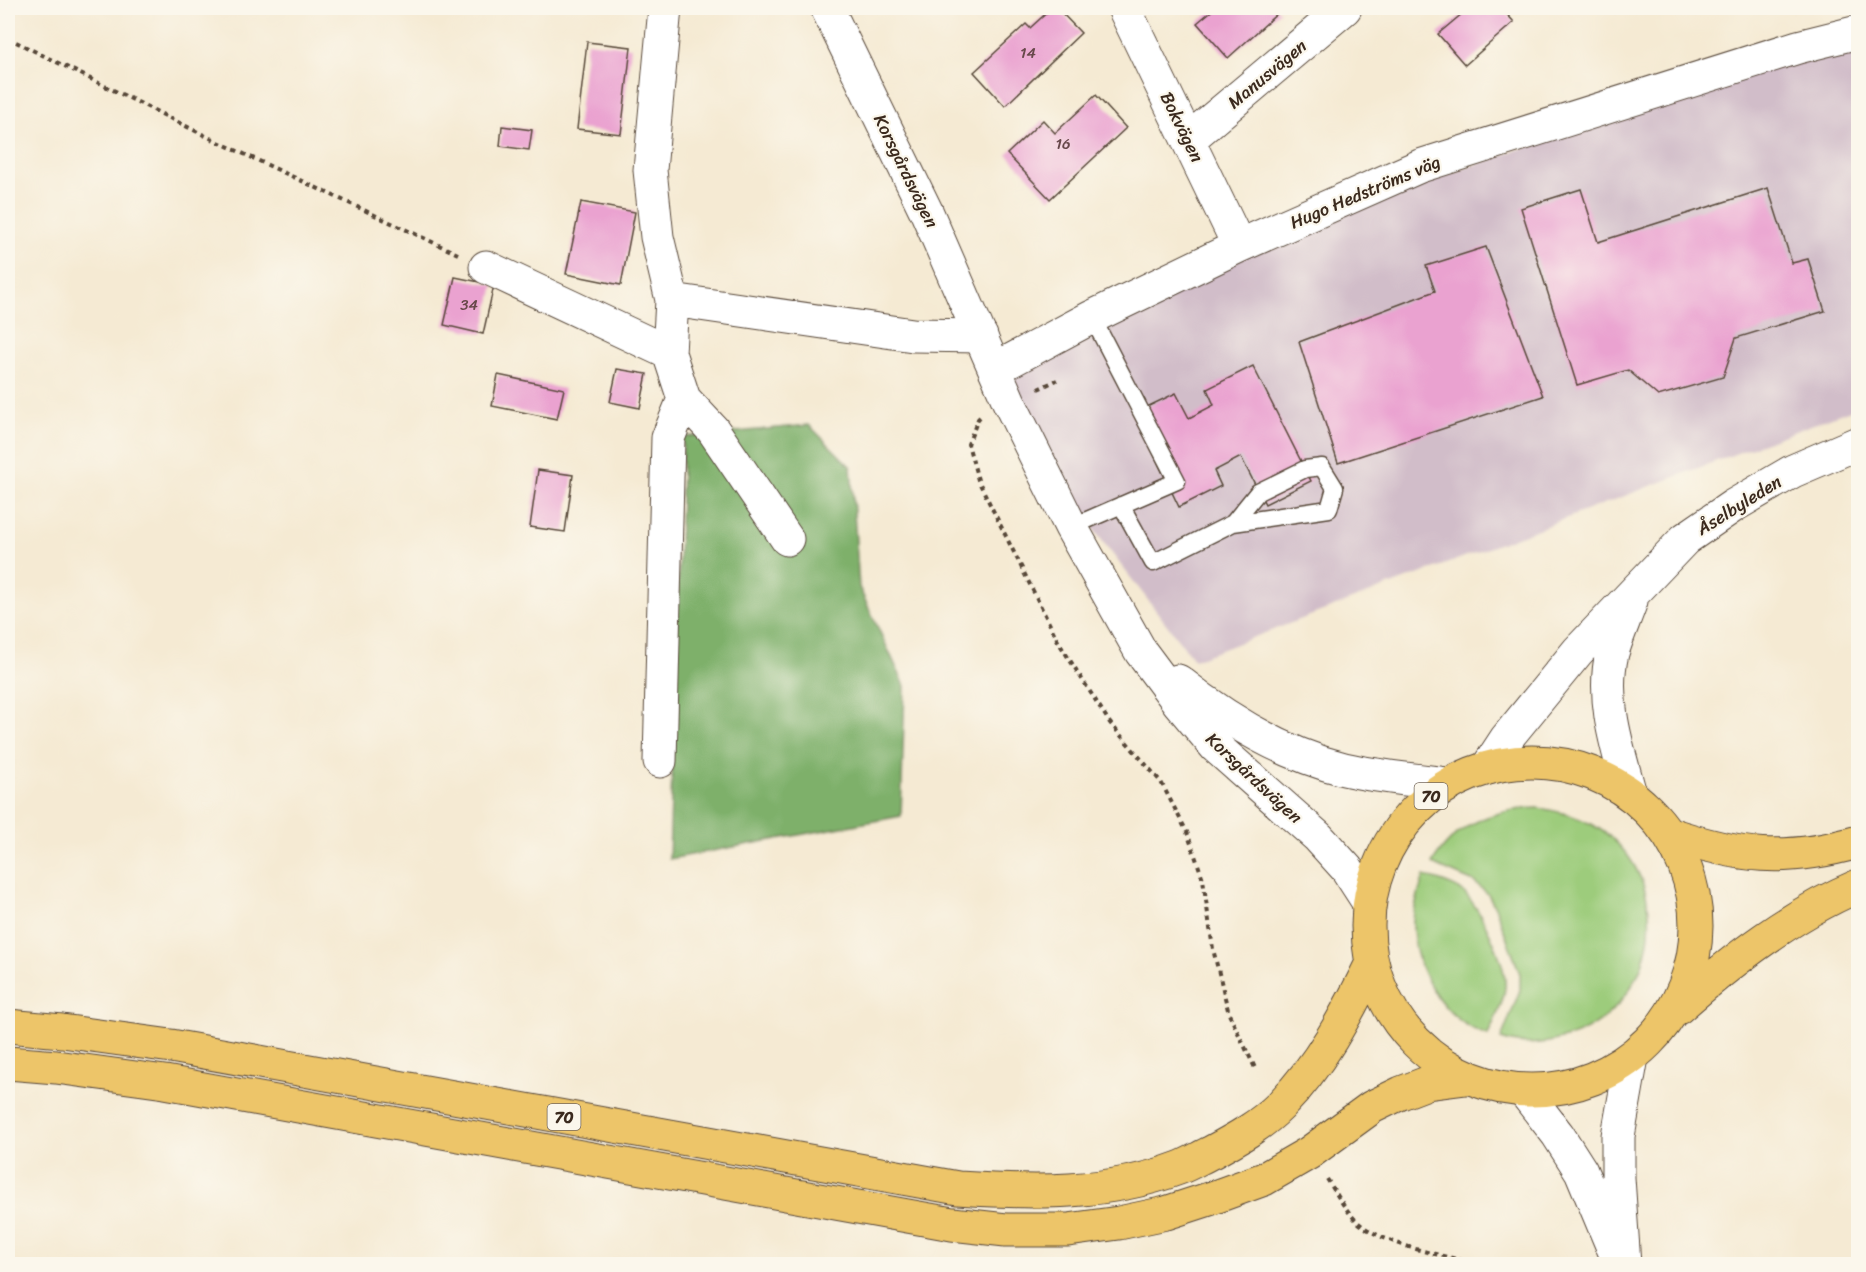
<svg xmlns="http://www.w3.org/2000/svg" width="1866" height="1272" font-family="Sriracha,sans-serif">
<rect width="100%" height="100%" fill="#fbf7ec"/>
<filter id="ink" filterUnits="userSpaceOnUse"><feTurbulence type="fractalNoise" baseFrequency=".0167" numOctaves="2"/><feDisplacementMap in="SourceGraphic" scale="12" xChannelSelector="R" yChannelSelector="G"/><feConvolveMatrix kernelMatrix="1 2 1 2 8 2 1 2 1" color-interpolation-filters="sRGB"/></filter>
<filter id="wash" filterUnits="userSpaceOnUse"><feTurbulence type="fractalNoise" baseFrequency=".008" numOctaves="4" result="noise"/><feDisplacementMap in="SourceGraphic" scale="24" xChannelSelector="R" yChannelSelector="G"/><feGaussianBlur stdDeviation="1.35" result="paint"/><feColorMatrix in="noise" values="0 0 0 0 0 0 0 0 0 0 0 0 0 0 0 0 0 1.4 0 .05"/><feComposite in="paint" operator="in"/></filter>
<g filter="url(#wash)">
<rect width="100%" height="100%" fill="#f5ead3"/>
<path fill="#d1bdc9" d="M1858,32v375l-664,253 -110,-143 -89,-148 244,-123z"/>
<path fill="#9dcc7b" stroke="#6c7b4c" stroke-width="1.5" d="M1538,808c29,4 56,13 78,34 63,63 32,171 -51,196 -20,6 -44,8 -64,1l19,-49v-16l-24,-65 -8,-15 -14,-12 -42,-18c23,-40 62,-55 106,-56z
M1424,876c12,4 30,8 39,16 17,15 44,72 42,95 -1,16 -11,33 -17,48 -46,-14 -76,-68 -75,-114 1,-15 6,-30 11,-45z"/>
<path fill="#7eb06b" stroke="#5c6d44" stroke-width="1.5" d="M809,425l42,42 8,120 46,99 -4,130 -232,43 14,-422z"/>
<g id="blocks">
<path fill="#eaa2d0" d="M1052,8h5l24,25 -76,73 -31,-34 52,-48 4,4z
M1215,8h61l4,3 -52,47 -31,-35z
M1469,8h32l13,14 -49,43 -27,-31z
M587,42l44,5 -10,87 -44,-5z
M1096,95l30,33 -76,71 -43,-45 36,-34 12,13z
M502,126l30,4 -3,20 -29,-4z
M1768,188l24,75 16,-4 17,52 -89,27 -13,39 -65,19 -30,-26 -51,15 -56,-177 60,-19 17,53z
M581,202l54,10 -14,73 -55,-11z
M1486,247l57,149 -205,67 -39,-121 136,-51 -9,-25z
M455,277l39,8 -11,49 -39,-9z
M1253,366l58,115 -46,23 -24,-47 -27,14 7,15 -42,21 -45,-94 42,-20 13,25 25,-13 -7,-16z
M617,369l30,5 -7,34 -30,-6z
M498,375l66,14 -7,30 -65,-13z
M538,470l35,5 -8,57 -35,-5z"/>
</g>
</g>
<g filter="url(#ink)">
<use href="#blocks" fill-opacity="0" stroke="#574739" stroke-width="1.5"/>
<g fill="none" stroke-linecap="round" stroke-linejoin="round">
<g stroke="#574739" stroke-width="19">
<path id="service" d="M1121,505l32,58 80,-40 96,-14 6,-21 -13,-21 -17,2 -47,23 -25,31
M1071,527l106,-46 -85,-164"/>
</g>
<g stroke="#574739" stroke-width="35">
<path id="minor" d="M665,8l-15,162 7,67 15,63 -3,53 15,46 29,31 74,109
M1124,8l115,238
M1188,140l157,-132
M486,267l183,86
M672,300l241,35 68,1
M995,369l97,-52 147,-71 181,-80 378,-119 60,-15
M660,761l8,-323 16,-39
M1487,768l19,-29 72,-88 107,-112 48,-33 60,-35 65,-28
M1630,794c-12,-45 -29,-93 -18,-141 5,-17 13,-35 19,-52"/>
</g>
<g stroke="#574739" stroke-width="35">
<path id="tertiary" d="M827,8l100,205 82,189 62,125 70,125 38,51 37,44 102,90 29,32 22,34
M1178,681c49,39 105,73 166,88 35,8 70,11 105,15
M1524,1091l34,44 23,36 33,79
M1624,1264l-6,-86v-42l14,-79"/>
</g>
<g stroke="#574739" stroke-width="35">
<path id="trunk" d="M1368 926a164 164 0 1 1 328 0a164 164 0 1 1-328 0Z
M1667,833c72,24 117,30 191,9
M1678,1008c54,-48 114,-94 180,-122
M8,1026l54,5 109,15 787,142c74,5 150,7 221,-20 11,-4 22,-11 33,-16 24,-13 49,-27 68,-46 40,-41 66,-90 91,-141
M8,1063l48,4 109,15 787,142 54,6h62l51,-7 47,-10 46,-15 52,-19 45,-26 63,-46 29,-14 26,-10 39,-5"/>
</g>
<path stroke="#574739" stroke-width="4" stroke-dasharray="4.5 4.5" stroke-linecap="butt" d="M8,38l204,101 246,115
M1038,389l19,-9
M980,417l-2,2 -10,25 10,36 81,163 51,80 51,59 26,50 16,47 10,70 16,65 27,56
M1327,1179c10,15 19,33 33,45 27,22 85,32 119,40"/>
<use href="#service" stroke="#fff" stroke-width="16"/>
<use href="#minor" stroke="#fff" stroke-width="33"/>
<use href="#tertiary" stroke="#fff" stroke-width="33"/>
<use href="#trunk" stroke="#edc569" stroke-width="33"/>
</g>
</g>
<g text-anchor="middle" stroke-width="4.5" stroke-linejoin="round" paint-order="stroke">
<g font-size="15" fill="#67484a">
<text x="1028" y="58">14</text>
<text x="1063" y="149">16</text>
<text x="469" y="310">34</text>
</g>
<g fill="#fbf7ec" stroke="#75685c" stroke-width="1.5">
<rect x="1414.5" y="783" width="33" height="26" rx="4.5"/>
<rect x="547.5" y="1104" width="33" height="26" rx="4.5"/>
</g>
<g font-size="16" font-weight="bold" fill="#3b2a1e">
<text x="1431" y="802">70</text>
<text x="564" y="1123">70</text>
</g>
<g font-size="18" fill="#3b2a1e" stroke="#fbf7ec">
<text transform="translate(1267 74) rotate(-40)" y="6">Manusvägen</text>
<text transform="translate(1182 127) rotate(64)" y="6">Bokvägen</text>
<text transform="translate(906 171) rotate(64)" y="6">Korsgårdsvägen</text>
<text transform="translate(1365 192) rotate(-23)" y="6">Hugo Hedströms väg</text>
<text transform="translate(1739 505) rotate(-32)" y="6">Åselbyleden</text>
<text transform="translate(1254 778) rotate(43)" y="6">Korsgårdsvägen</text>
</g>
</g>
<rect width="1866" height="1272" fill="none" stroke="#fbf7ec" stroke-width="30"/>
</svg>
